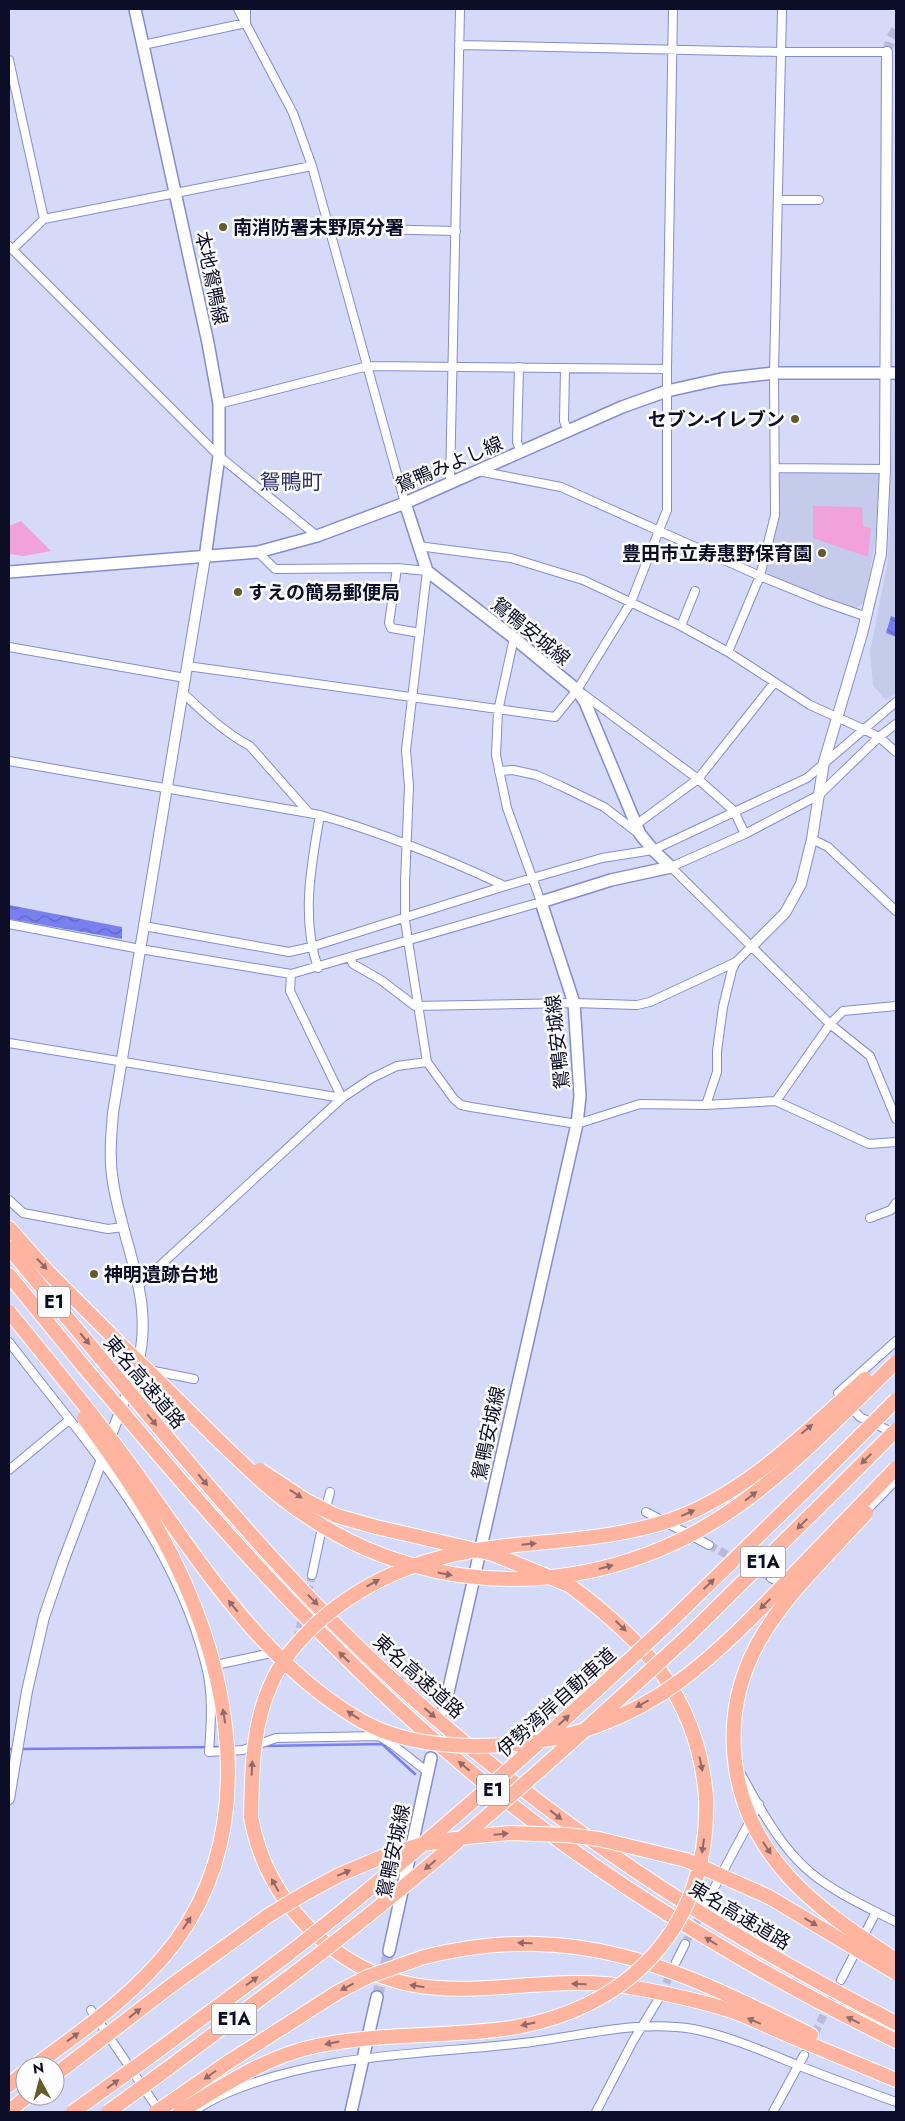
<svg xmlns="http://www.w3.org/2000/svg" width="905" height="2121" font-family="Jost,'Noto Sans JP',sans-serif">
<defs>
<pattern id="water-waves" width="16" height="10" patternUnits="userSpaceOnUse" patternTransform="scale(1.25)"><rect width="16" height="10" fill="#787fef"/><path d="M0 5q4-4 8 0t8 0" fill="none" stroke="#6166c2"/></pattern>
</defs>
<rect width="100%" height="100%" fill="#d5daf8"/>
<path fill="#c5cbeb" d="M894,380h2v313l-10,7 -13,-15 -3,-33 18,-92z
M874,470l5,5 -3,63 -12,65 -8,5 -88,-32 -2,-3 14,-59 -2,-40 1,-3z"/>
<path fill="#f2a2db" d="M813,506l49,1 1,19 8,2 -3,29 -55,-19z
M21,521l30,30 -27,5 -15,-2v-28z"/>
<path fill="url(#water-waves)" d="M891,616l5,2v19l-10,-4z
M9,905l113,22v12l-113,-20z"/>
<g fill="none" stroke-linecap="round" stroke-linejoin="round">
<path stroke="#787fef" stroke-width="2.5" d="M263,1746l119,-2 33,30
M9,1749h6
M20,1749l202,-2"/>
<path stroke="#b7bbd9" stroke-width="8" stroke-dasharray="8 4" stroke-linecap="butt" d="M709,1545l62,33
M297,1640l15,-65
M685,1944l17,-32
M661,1994l12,-26
M804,2055l32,-65"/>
<path stroke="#b7bbd9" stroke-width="10" stroke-dasharray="10 5" stroke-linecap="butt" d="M887,52l4,-14 5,-8"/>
<path stroke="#b7bbd9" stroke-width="11" stroke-dasharray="11 5.5" stroke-linecap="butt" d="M377,1997l12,-46"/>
<g stroke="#848cd1" stroke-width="10">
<path id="minor" d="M238,9l55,104 19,53 93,337
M143,45l103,-22v-14
M459,45l322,7h106
M9,60l35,159
M778,200h41
M330,228l126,3
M9,246l210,210 98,80
M13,249l31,-30 268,-53
M519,367l-2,75 4,10
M565,368l-1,53 4,10
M219,404l149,-38 299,3
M775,468l110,1
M478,471l83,16 199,89 64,26 43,15
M450,483l10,-474
M418,546l93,12 72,22 98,46 47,26 82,53 53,24 16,8 17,15
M258,552l17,17 122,-1 30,3 -21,179 3,36 -4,96v39l22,141 27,37 7,6 10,2 106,17 63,-20 66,1 70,-4 93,43 27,-2
M397,568l-8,55 2,5 29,5
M681,626l14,-35
M9,647l176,31
M728,652l32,-76 15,-61 -1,-142 8,-364
M187,666l368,51 22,-27 54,-88 36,-92v-141l6,-360
M183,693c20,19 42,40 67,53l59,67
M583,694l115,85 36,32 11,23
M896,724l-17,13 -60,58 -74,39 -74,33 159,157 40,32 26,63
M9,761l311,54c63,18 125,43 185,71
M499,771l14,-1 23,5 25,11 43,21 34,26
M637,824l61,-45 76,-96
M812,839l16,8 68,64
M9,924l131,25 151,25 250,-72 -34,-94 -11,-53 2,-44 16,-73
M144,926l145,26 22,-5 194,-61 97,-28 51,-8 154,-72 89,-76
M350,958l3,6 28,16 34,26 159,-3 63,2 13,-3 86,-40 15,-15
M318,968c-17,-49 -7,-103 2,-153
M291,974l-1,17 52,107
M9,1043l333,55
M776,1101l54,-77 13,-13 53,-5
M706,1105l11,-33v-21l6,-44 9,-37 4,-8
M9,1200l14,13 85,16 15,-2
M870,1218l21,-8 5,-7
M139,1285l203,-187 30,-20 25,-12 30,-4
M9,1342c78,102 165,195 197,324 7,27 5,58 3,86l34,-2 33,-12 102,-2c7,1 40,29 50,36
M149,1370l45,9
M894,1433l-34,-16 -22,-24 58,-52
M9,1470l60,-50
M325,1512l5,-20
M646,1512l63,33
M863,1514l33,-34
M312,1575l11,-52
M771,1578l14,7
M211,1666l65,-14
M741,1774c18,33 40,74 69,98 25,21 57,35 86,50
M705,1905l54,-101
M676,1962l9,-18
M841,1980l35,-68
M91,2010l69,102
M193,2111c11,-6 22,-13 34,-18 96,-41 202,-38 305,-51 53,-7 108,-22 161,-13 36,7 70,22 104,36 33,13 66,25 99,37
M596,2112l37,-71 25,-41
M773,2112l31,-57"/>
</g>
<g stroke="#848cd1" stroke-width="12">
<path id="tertiary" d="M751,947l34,-34 16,-29 11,-45 12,-77 38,-128 19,-80 4,-85 2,-417
M9,1799l18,-108 17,-74 19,-55 74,-195c19,-66 -14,-120 -24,-185 -4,-23 -2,-45 0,-69l92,-555"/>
</g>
<g stroke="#848cd1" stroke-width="14">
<path id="secondary" d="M135,9l73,334 11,61v52l-14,102
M405,503l22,68 87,67 63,52 8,12 55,132 13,16 18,17 -60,13 -70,22 33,101 6,93 -3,28 -133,586
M9,572l249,-20 59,-16 88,-33 217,-96 45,-16 54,-12 53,-6h122
M389,1951l42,-193
M351,2112l26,-115"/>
</g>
<g stroke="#fff" stroke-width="16">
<path id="motorway" d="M9,1228l39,44 70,70
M9,1248l90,108
M9,1275l75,92
M172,1443c75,89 154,178 242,256 145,130 309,236 482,324
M158,1454c105,123 217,242 345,344 121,96 255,175 393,243
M569,1585c76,56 129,113 137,212
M674,1618l148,-144
M689,1635l148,-146
M251,1817c8,45 28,82 61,114 104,100 204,35 324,57 33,6 65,13 96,23 19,7 37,16 56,24 36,15 72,30 108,45
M424,1957c154,-38 252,11 387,78
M156,2052l131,-97
M167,2069l133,-100
M9,2085l16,-13"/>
</g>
<use href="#minor" stroke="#fff" stroke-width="8"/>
<use href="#tertiary" stroke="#fff" stroke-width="10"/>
<use href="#secondary" stroke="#fff" stroke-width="11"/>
<use href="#motorway" stroke="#feb49e" stroke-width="14"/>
<g stroke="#fff" stroke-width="16" stroke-linecap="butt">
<path id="motorway-bridge" d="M9,1312c42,51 83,101 122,154 66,91 129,196 229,254 41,24 97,28 144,25 63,-3 126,-27 176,-64 40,-30 75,-66 109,-102 36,-37 71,-74 107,-111
M118,1342c33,31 65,63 97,95 29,28 58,57 92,79 129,88 299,82 426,-7 60,-41 111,-97 163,-147
M99,1356l73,87
M84,1367l74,87
M260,1470l47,31 30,15 39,11 117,27 76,31
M822,1474l74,-74
M837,1489l59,-59
M866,1513c-34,38 -74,75 -101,118 -50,80 -39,177 24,246 30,33 69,58 107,83
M251,1817c1,-46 1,-93 21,-135 10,-23 27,-42 45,-59 54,-48 111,-67 181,-76 58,-7 117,-8 173,-27 75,-26 136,-89 194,-141
M287,1955c135,-105 262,-219 387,-337
M300,1969c136,-104 263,-218 389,-334
M34,2066c51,-37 104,-74 142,-125 83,-114 55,-267 -4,-385 -24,-48 -56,-94 -88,-138
M55,2075l117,-90 97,-70 33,-20 37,-20 45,-19 39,-12 44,-7 43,-4 57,2 32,4 87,21 83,37 127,76
M9,2111l19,-15
M73,2112l83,-60
M108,2112l59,-43
M156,2112l71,-49 111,-71 29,-15 57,-20
M180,2112c42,-26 87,-56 136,-66 62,-13 126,-9 188,-17 125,-17 207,-104 202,-232"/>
</g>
<use href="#motorway-bridge" stroke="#feb49e" stroke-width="14"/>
</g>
<defs><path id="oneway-solid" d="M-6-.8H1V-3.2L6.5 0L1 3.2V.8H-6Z" transform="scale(1.25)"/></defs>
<g fill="#916968">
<use href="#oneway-solid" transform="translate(42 1264) rotate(47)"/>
<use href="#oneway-solid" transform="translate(85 1339) rotate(50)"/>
<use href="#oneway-solid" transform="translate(152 1420) rotate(50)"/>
<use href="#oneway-solid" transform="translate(807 1429) rotate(-40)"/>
<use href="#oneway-solid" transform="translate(866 1459) rotate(135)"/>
<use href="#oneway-solid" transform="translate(203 1480) rotate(50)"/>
<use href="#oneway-solid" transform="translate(296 1494) rotate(34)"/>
<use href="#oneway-solid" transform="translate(751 1496) rotate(-38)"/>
<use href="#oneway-solid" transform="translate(688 1513) rotate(-24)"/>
<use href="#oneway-solid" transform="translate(802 1524) rotate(135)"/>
<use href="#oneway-solid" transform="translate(529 1544) rotate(-6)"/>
<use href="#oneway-solid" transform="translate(606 1567) rotate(-15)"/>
<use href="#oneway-solid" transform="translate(445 1574) rotate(11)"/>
<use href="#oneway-solid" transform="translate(373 1583) rotate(-29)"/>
<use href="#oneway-solid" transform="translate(709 1584) rotate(-44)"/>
<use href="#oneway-solid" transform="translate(313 1600) rotate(46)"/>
<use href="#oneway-solid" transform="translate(765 1604) rotate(135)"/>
<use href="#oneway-solid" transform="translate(233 1606) rotate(-130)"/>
<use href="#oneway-solid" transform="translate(621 1626) rotate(44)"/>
<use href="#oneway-solid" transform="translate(344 1657) rotate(-135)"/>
<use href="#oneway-solid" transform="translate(642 1704) rotate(152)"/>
<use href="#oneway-solid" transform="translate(430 1713) rotate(41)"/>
<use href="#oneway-solid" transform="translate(353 1715) rotate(-147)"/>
<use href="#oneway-solid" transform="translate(224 1716) rotate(-99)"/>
<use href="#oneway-solid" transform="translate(564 1720) rotate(-42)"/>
<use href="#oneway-solid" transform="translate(701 1764) rotate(78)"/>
<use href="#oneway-solid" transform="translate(464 1766) rotate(-140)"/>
<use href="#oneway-solid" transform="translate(252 1768) rotate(-87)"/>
<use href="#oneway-solid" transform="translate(556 1815) rotate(38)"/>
<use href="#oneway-solid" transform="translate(501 1834) rotate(-5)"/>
<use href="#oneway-solid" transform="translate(703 1846) rotate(98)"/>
<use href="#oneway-solid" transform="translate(767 1848) rotate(56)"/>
<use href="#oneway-solid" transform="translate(430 1865) rotate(140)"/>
<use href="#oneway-solid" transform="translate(344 1873) rotate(-23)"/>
<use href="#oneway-solid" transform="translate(275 1885) rotate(-119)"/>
<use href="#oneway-solid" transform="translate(811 1922) rotate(31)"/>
<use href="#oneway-solid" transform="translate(187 1923) rotate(-57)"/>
<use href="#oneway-solid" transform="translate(711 1941) rotate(-148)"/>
<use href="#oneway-solid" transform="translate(525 1943) rotate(-179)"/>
<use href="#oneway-solid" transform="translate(252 1981) rotate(-36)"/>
<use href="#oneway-solid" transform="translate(579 1984) rotate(-179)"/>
<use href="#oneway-solid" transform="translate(417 1986) rotate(-171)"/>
<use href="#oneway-solid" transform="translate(347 1987) rotate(152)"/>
<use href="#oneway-solid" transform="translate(135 2013) rotate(-38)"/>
<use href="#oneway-solid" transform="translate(853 2020) rotate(-154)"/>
<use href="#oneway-solid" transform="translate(754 2021) rotate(-157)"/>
<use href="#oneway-solid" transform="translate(528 2024) rotate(168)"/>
<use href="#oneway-solid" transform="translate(73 2037) rotate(-36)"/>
<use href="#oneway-solid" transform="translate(332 2043) rotate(169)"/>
<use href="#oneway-solid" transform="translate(210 2075) rotate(145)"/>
<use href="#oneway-solid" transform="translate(113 2084) rotate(-36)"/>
</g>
<g fill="#655b28" stroke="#fdfdfd" stroke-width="2">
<circle cx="223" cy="227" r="5"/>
<circle cx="795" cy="419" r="5"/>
<circle cx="822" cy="553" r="5"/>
<circle cx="238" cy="592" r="5"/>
<circle cx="94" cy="1274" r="5"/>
</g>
<g text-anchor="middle" stroke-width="5" stroke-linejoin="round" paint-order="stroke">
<g fill="#fdfdfd" stroke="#545567" stroke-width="1">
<rect x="38" y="1286.5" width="32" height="31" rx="4"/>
<rect x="740.5" y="1546.5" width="45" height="31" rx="4"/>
<rect x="477" y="1774.5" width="32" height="31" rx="4"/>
<rect x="211.5" y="2003.5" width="45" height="31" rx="4"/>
</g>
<g font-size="18" font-weight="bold" fill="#0c0d27">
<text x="54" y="1308">E1</text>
<text x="763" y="1568">E1A</text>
<text x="493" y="1796">E1</text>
<text x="234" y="2025">E1A</text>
</g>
<g font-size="19" font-weight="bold" fill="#0c0d27" stroke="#fdfdfd" text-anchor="start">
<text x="233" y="234">南消防署末野原分署</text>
<text x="785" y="426" text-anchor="end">セブン-イレブン</text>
<text x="812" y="560" text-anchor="end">豊田市立寿惠野保育園</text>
<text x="248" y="599">すえの簡易郵便局</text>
<text x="104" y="1281">神明遺跡台地</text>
</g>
<g font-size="19" fill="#0c0d27" stroke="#fdfdfd">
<text transform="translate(212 278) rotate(78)" y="7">本地鴛鴨線</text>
<text transform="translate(449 464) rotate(-23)" y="7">鴛鴨みよし線</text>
<text transform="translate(531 631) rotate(39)" y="7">鴛鴨安城線</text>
<text transform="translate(557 1042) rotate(-96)" y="7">鴛鴨安城線</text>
<text transform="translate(145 1382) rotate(50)" y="7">東名高速道路</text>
<text transform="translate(488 1433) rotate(-78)" y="7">鴛鴨安城線</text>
<text transform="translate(419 1676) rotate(42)" y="7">東名高速道路</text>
<text transform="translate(556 1702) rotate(-42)" y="7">伊勢湾岸自動車道</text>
<text transform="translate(393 1851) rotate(-78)" y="7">鴛鴨安城線</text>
<text transform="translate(740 1915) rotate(31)" y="7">東名高速道路</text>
</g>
<g font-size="21" fill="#2e306d" stroke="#fdfdfd">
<text x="291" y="489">鴛鴨町</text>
</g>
</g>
<rect width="905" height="2121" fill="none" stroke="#0c0d27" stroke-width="20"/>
<g transform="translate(40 2081) rotate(353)"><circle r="24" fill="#fdfdfd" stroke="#9d9da7"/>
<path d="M0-4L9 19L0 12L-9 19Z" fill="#655b28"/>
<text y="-8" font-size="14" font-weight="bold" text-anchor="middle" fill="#0c0d27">N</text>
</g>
</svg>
